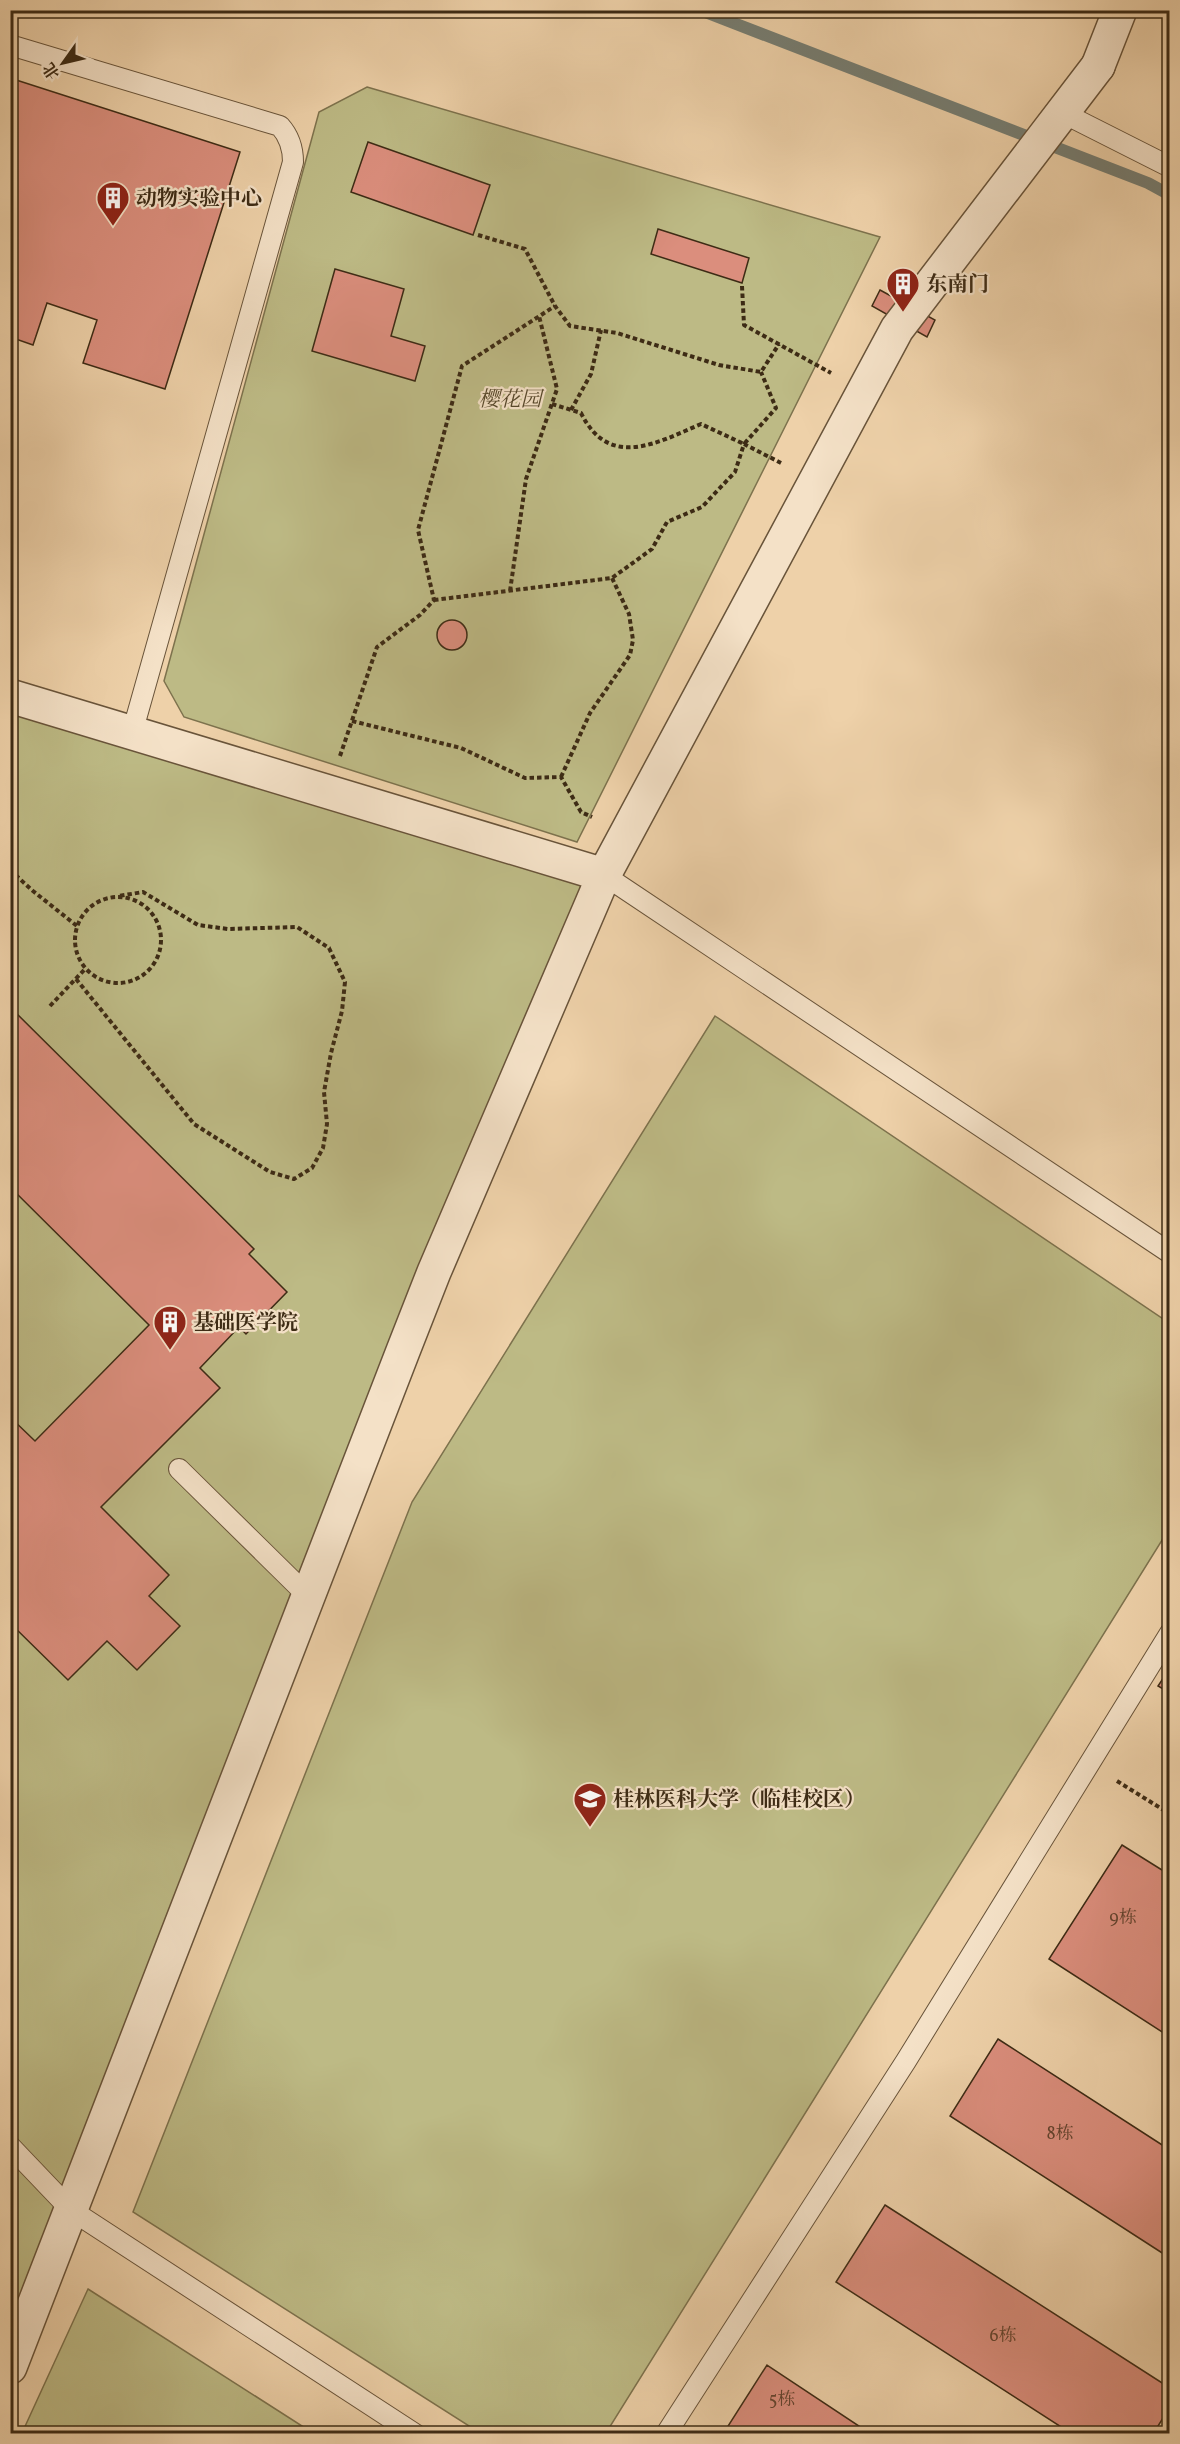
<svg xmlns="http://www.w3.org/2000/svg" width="1180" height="2444" font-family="Vollkorn,'Noto Serif SC',serif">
<rect width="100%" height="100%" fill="#eed1a9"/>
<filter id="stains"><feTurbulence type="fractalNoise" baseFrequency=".00333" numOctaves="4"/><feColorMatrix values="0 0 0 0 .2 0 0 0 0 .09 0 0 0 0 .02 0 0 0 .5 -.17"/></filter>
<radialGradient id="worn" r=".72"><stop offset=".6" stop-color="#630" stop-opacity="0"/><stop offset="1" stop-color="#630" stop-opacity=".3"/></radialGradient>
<path fill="#bdba85" stroke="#7d724d" stroke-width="1.5" d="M367,87l513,150 -303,605 -393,-125 -20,-36 155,-569z
M11,696l593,179 -593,1492z
M715,1016l454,307v206l-563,904h-126l-347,-221 279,-710z
M88,2289l225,144h-291z"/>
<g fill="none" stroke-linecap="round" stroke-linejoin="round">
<path stroke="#767e73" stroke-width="12" d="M700,10l448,173 22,12"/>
</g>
<path fill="#db8e7d" stroke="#3d2b15" stroke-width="1.5" d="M10,78l230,74 -75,237 -82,-26 14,-43 -50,-17 -14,42 -23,-8z
M368,142l122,43 -17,50 -122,-43z
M658,229l91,29 -7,25 -91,-29z
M335,269l69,20 -13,47 34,10 -10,35 -103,-30z
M880,290l55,30 -8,17 -55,-31z
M437 635a15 15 0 1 1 30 0a15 15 0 1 1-30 0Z
M10,1007l244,242 -5,5 38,38 -41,42 -7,-7 -39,41 20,20 -119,119 68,68 -20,21 31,30 -43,44 -30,-29 -39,39 -58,-57v-206l25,24 114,-116 -139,-138z
M1170,1668v25l-12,-7z
M1122,1845l48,30v162l-121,-78z
M998,2039l172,111v108l-220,-142z
M885,2205l285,183v19l-17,27h-81l-236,-152z
M767,2365l104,69h-148z"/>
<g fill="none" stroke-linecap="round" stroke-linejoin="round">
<g stroke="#69543a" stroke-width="22">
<path id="service" d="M10,45l270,81c9,10 13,22 13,36l-161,571
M1063,113l107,54
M604,875l566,378
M179,1469l130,128
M10,2146l61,64 344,224
M666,2434l240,-373 264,-428"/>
</g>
<g stroke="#69543a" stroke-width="36">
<path id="minor" d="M10,696l594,179
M10,2367l393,-1016 31,-79 170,-397 293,-546 201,-263"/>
</g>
<g stroke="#69543a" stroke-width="36">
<path id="tertiary" d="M1098,66l22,-56"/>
</g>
<path stroke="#3d2b15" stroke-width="4" stroke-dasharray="4.5 3" stroke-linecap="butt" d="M478,235l47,14 30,57 15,20 47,7 102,32 42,7 18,-28
M742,286l2,39 87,48
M552,404l29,9c28,57 76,30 120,11l43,20 32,-36 -15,-36
M571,410l20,-36 10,-44
M510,591l16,-112 31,-90 -18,-73
M434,600l178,-22 40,-29 15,-27 35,-15 33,-35 9,-28 37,19
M352,721l109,27 64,30 36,-1 20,35 11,5
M340,756l37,-109 43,-32 14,-15 -16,-70 44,-164 93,-60
M561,777l29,-64 40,-58 3,-15 -4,-26 -17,-36
M10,870l23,21 44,35
M75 940a43 43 0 1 1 86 0a43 43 0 1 1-86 0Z
M76,979l118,145 76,48 24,7 18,-11 11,-20 4,-24 -3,-32 7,-39 11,-42 3,-29 -16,-34 -32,-21 -69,2 -30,-4 -55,-33 -24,4
M50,1006l35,-37
M1117,1781l53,33"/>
<use href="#service" stroke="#f4e1c7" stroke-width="20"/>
<use href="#minor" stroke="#f4e1c7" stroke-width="33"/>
<use href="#tertiary" stroke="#f4e1c7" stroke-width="33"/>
</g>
<defs>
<g id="building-pin" transform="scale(1.725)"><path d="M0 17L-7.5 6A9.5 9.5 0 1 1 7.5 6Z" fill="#8f2418" stroke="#f4e1c7"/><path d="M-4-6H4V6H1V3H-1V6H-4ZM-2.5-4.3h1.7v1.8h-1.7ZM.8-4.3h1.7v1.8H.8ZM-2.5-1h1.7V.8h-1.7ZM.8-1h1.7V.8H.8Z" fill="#fff"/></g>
<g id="university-pin" transform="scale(1.725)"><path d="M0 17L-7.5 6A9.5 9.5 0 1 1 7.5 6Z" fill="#8f2418" stroke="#f4e1c7"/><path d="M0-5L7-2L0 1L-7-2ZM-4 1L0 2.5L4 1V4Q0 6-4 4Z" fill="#fff"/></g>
</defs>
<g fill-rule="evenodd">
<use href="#building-pin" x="113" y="198"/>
<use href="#building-pin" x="903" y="284"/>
<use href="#building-pin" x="170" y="1322"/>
<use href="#university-pin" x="590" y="1799"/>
</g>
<g text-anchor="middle" stroke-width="4.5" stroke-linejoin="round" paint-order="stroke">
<g font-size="18" fill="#64442f">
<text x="1123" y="1923">9栋</text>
<text x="1060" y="2139">8栋</text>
<text x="1003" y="2341">6栋</text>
<text x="782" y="2405">5栋</text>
</g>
<g font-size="21" font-weight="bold" fill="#3d2b15" stroke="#f4e1c7" text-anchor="start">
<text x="136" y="205">动物实验中心</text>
<text x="926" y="291">东南门</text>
<text x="193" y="1329">基础医学院</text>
<text x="613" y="1806">桂林医科大学（临桂校区）</text>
</g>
<g font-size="21" font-style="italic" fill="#57482b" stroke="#f4e1c7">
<text x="510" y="406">樱花园</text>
</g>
</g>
<rect width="1180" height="2444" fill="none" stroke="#eed1a9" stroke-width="36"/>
<rect x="12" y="12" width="1156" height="2420" fill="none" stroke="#3d2b15" stroke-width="3"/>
<rect x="18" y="18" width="1144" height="2408" fill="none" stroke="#3d2b15" stroke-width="1.5"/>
<g transform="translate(63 63) rotate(236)" stroke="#f4e1c7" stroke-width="4.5" paint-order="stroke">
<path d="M0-4.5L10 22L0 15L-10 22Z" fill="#3d2b15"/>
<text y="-9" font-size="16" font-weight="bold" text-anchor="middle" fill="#3d2b15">北</text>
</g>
<rect width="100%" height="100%" filter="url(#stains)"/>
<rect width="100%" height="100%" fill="url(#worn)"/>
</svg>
